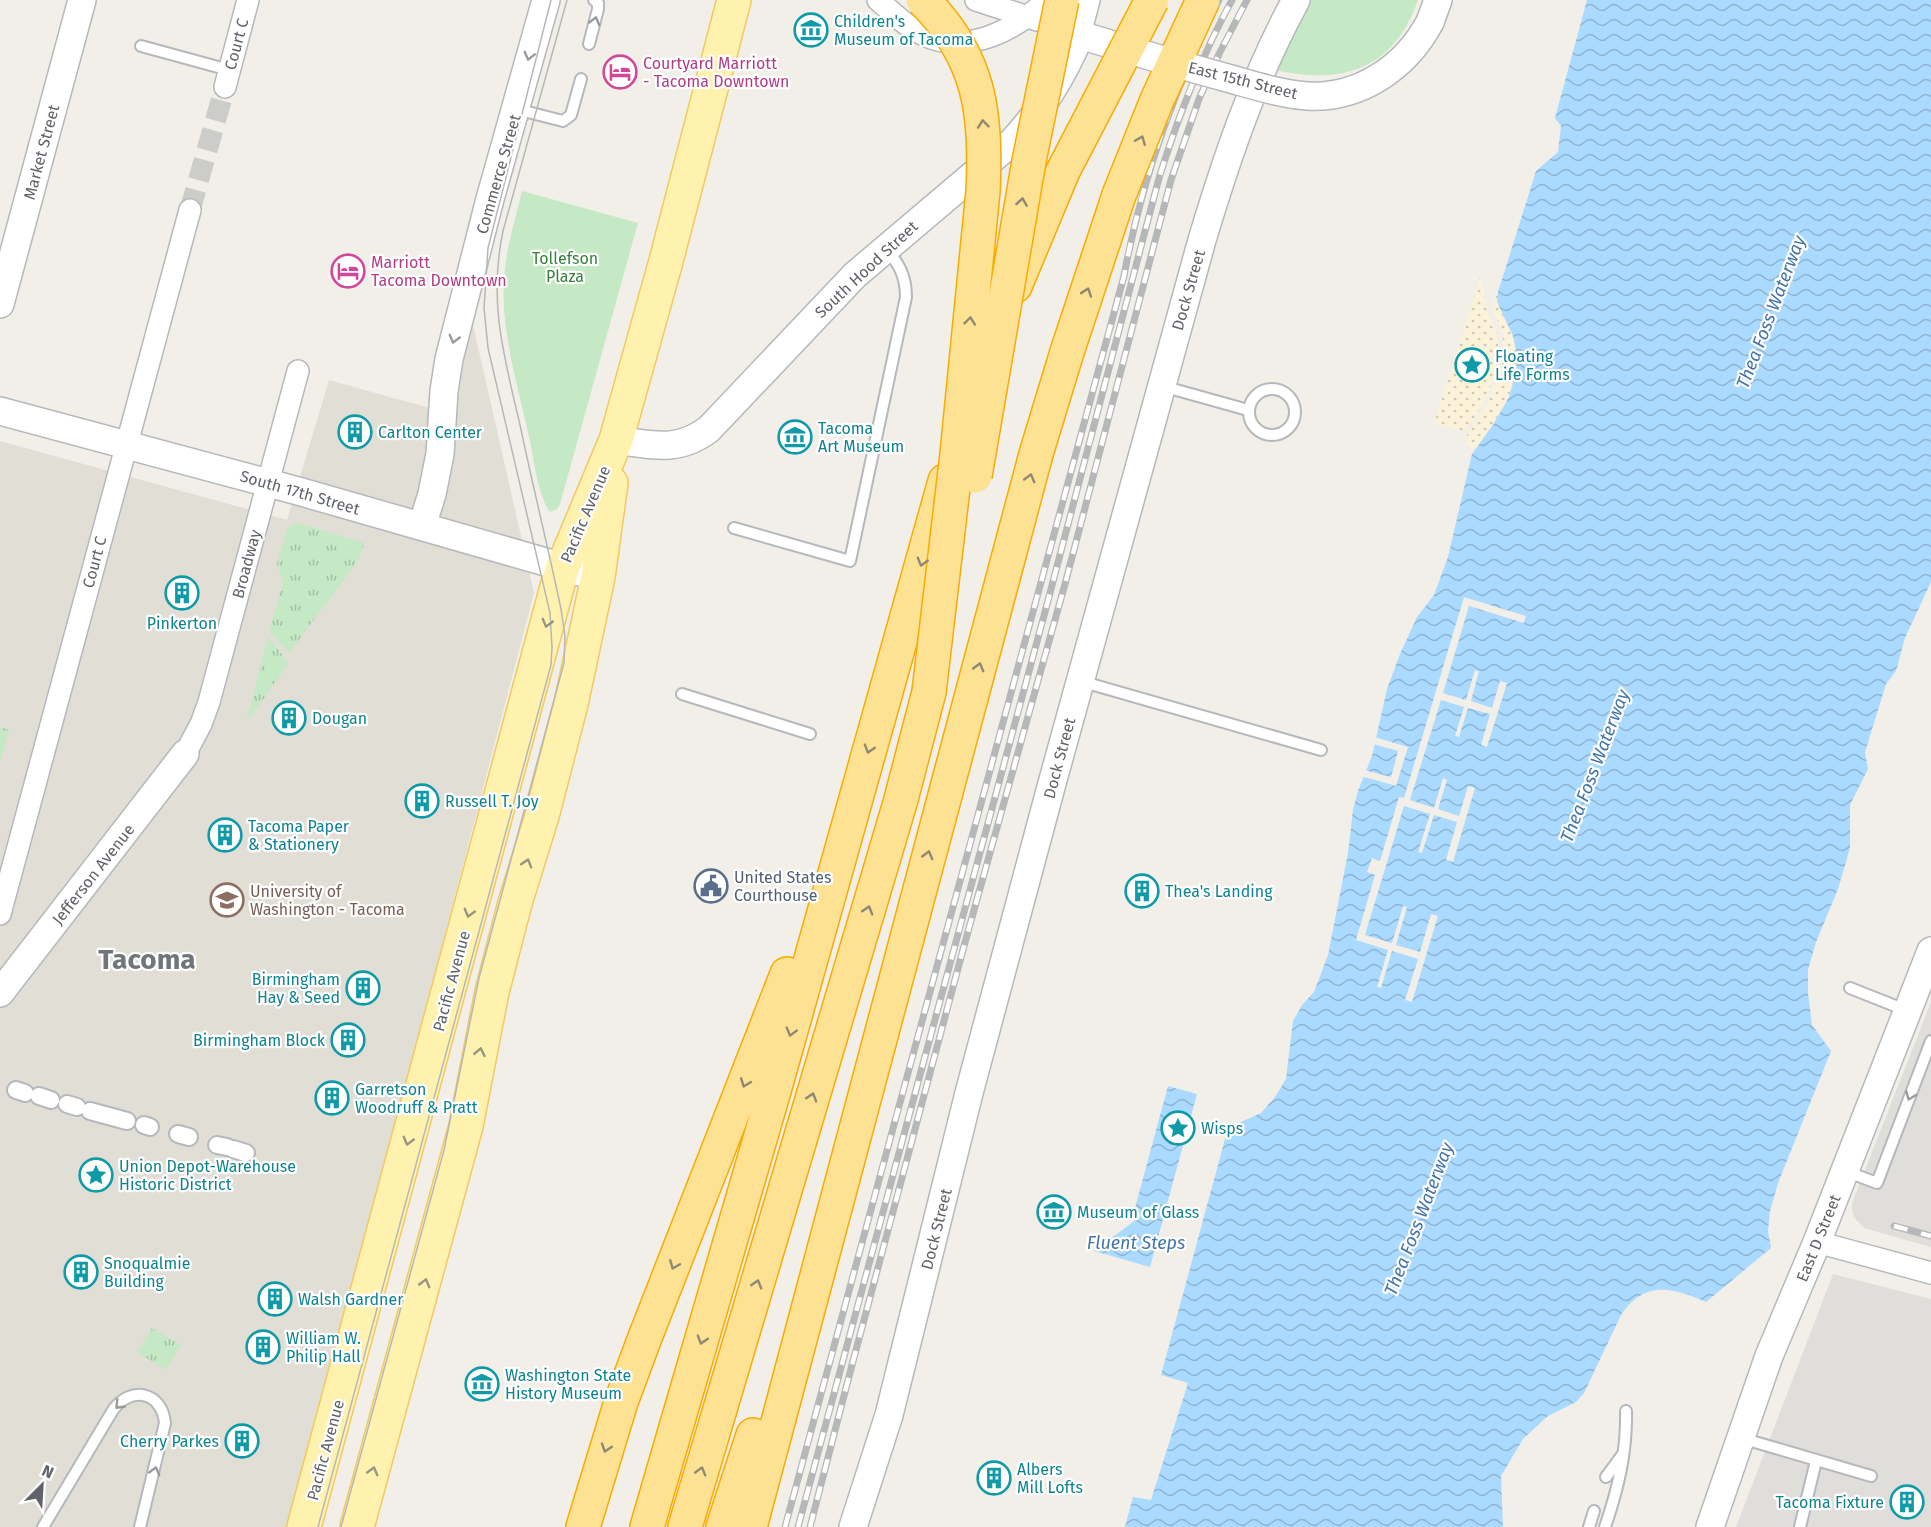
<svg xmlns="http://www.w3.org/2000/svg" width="1931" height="1527" font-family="'Fira Sans',sans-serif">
<defs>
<pattern id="grass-tufts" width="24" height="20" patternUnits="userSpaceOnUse" patternTransform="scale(1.5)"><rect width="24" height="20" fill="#c5e8c5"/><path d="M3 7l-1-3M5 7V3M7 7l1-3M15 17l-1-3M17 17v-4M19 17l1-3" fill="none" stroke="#a3c0a4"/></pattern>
<pattern id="sand-dots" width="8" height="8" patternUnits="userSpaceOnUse" patternTransform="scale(1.5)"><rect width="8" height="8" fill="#fbf3d9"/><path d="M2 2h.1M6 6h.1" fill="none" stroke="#cec8b4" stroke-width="1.8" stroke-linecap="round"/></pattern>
<pattern id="water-waves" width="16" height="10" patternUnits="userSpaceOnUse" patternTransform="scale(1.5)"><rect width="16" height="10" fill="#aadaff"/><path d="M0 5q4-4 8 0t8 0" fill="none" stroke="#8eb4d2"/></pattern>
</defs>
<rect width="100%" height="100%" fill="#f1efe8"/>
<path fill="#e0deda" d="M1931,1002v245l-67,-19 -10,-11 -2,-7v-7z
M1833,1274l98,25v228h-195z"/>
<path fill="#e1ded6" d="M471,316l63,277 -244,934h-290v-1086l287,79 42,-140 118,33z"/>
<path fill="url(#grass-tufts)" d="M298,523l67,20 -8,19 -68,91 -20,-22 14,-48 -6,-19 9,-33 4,-5z
M268,637l21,26 -43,60z
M0,727l9,3 -9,33z
M152,1328l29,17 -15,25 -29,-18z"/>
<path fill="url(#sand-dots)" d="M1480,278c5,5 3,18 5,26 3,11 9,21 12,31 6,33 -12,73 -34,96l-29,-8z
M1498,292c-1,16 9,29 14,44 16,42 -13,80 -37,113l-10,-4 2,-10 19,-28 16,-40 1,-33 -9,-22 -1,-8z"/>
<path fill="#c5e8c5" d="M1309,0h109c-24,70 -76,85 -143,70z
M522,191l116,32 -78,281 -3,5 -7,3c-12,-16 -16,-51 -20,-71 -12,-56 -32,-115 -25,-173 3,-26 11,-52 17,-77z"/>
<path fill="url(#water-waves)" d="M1587,0h344v582l-26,56 -9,33 -10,13 -21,68 3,17 -18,36v43l-12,41 -22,53 -8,28v23l4,32 19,26 -53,132 -8,28 -2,20 3,17 -65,54c-33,-15 -62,-22 -85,13l-37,78 -8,9 -28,14 -25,23 -22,37 2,51h-378l8,-30 18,3 37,-117 -27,-8 67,-247 33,-15 14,-16 11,-18 7,-58 9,-16 12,-13 14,-37 20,-102 5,-43 5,-19 14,-35 15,-67 13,-35 17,-37 17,-22 14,-38 24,-103 21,-29 16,-28 7,-25 1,-17 -4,-19 -16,-34 1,-10 38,-121 22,-19 3,-26 -6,-8z
M1168,1086l29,8 -47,173 -56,-16 47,-35 -6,-8z"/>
<path fill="#f1efe8" d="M1464,597l62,19 -2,7 -55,-17 -26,87 23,7 9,-30 2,1h2l-8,30 21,7 8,-27 7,2 -20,64 -6,-2 9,-31 -22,-6 -9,29 -4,-1 9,-29 -23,-7 -31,100 24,8 9,-30 4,2 -9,29 21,7 9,-30 7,2 -22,74 -7,-2 11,-38 -23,-7 -12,38 -4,-1 12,-38 -26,-8 -39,129 27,8 11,-37 4,1 -11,38 24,7 11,-38 7,2 -26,86 -7,-2 13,-41 -26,-8 -11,37 -2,-1h-2l11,-37 -32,-10 19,-65 -8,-3 5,-14 8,3 19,-64 5,1z
M1374,737l34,10 -12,39 -35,-10 3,-6 27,7 7,-26 -25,-7z"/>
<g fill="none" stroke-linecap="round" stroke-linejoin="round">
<path stroke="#ccccc8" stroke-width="21" stroke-dasharray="21 10" stroke-linecap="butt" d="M190,210l35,-123"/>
<g stroke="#b5b8bc" stroke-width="14">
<path id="service" d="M589,44l9,-35v-6l-4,-3
M141,46l88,24
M516,109l47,12 8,-6 10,-36
M1162,386l86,24
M1249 412a23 23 0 1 1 46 0a23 23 0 1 1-46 0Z
M734,528l116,33 56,-264c0,-21 -7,-33 -20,-49
M1080,681l241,69
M682,694l128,40
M1850,988l58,23
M1845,1171l32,12 54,-142
M1741,1438l130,38
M1606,1477l17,-23
M43,1527l70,-117c18,-25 49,-18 52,13l-25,104
M1589,1527l5,-16
M1605,1527c13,-38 22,-75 21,-116
M1800,1527l16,-66"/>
</g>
<g stroke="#b5b8bc" stroke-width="20">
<path id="pedestrian" d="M16,1090l9,3
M39,1096l12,4
M67,1104l10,3
M90,1111l37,10
M144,1125l6,2
M178,1134l11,3
M217,1145l10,2
M233,1149l13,4"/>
</g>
<g stroke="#b5b8bc" stroke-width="24">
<path id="minor" d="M878,0c14,12 27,26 44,34 44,22 92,-3 125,-34
M976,0l61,20
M1080,35l9,-35
M225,87l23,-87
M185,754l16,-30 8,-22 89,-331
M0,914l190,-704
M1817,1242l114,31"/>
</g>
<g stroke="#b5b8bc" stroke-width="30">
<path id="tertiary" d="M1430,22l8,-22
M0,304l82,-304
M0,411l298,80 300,86
M616,440c36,5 62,13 93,-11l146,-154 157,-133c30,-32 51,-66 68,-107l53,16
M422,526l10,-32 8,-40 4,-63 5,-32 41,-160 56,-199
M0,993l185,-239
M853,1527l36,-112 80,-322 82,-306 151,-547c25,-83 52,-163 94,-240
M1710,1527l59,-171 48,-114 114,-291"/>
</g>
<g stroke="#f2c960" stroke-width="36">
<path id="primary" d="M304,1527l253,-940 6,-20 53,-127 50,-179 68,-261
M357,1527l109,-401 26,-134 23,-89 27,-87 29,-112 27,-127 13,-94"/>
</g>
<g stroke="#f9ab00" stroke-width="36">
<path id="motorway" d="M1015,286l48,-115
M583,1527l38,-125 23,-62 143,-366
M647,1527l127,-436 171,-610
M685,1527l215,-724 29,-111
M723,1527l30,-92
M750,1527l286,-1073 31,-102 52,-157"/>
</g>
<use href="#service" stroke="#fff" stroke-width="10"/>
<use href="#pedestrian" stroke="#fff" stroke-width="16"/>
<use href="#minor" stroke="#fff" stroke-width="21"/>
<use href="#tertiary" stroke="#fff" stroke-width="27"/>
<use href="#primary" stroke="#fff2af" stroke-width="33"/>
<use href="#motorway" stroke="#fde293" stroke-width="33"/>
<path stroke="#b6b7b8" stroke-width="1.5" d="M318,1527l233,-862 1,-18 -2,-34 -62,-265 -4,-40 4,-60 63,-248
M341,1527l103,-377 35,-172 85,-315 1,-27 -4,-27c-13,-62 -28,-122 -41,-184 -16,-69 -32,-123 -17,-194l64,-231"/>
<g stroke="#b6b7b8" stroke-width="7">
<path id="rail" d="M1894,1226l37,10
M785,1527l339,-1251c18,-99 50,-187 95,-276
M798,1527l247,-915 114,-434c19,-61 42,-121 73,-178
M810,1527l42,-162 112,-419 101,-362 106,-404 28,-81 20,-45 28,-54"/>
</g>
<use href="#rail" stroke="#fff" stroke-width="4.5" stroke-dasharray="14" stroke-linecap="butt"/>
<g stroke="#b5b8bc" stroke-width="30" stroke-linecap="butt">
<path id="tertiary-bridge" d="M1133,51c33,10 65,19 98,28 25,7 50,15 76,17 53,3 99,-29 123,-74"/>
</g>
<g stroke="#f9ab00" stroke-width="36" stroke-linecap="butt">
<path id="motorway-bridge" d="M923,0c57,57 64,114 60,191l-26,263 -28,238
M1063,171l89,-171
M1119,195l38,-95 46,-100
M975,476l54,-315 33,-161"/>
</g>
<use href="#tertiary-bridge" stroke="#fff" stroke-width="27"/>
<use href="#motorway-bridge" stroke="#fde293" stroke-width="33"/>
</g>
<defs><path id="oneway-chevron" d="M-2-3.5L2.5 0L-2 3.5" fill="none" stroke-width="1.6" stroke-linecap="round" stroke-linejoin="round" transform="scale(1.5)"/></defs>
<g stroke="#979a9d">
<use href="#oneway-chevron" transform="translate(595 21) rotate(-75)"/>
<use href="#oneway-chevron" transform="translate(529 56) rotate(104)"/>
<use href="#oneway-chevron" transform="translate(454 339) rotate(105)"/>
<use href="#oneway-chevron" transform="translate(1910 1096) rotate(111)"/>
<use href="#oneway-chevron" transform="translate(119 1405) rotate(134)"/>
<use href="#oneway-chevron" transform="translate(155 1471) rotate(-75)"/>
</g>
<g stroke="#8e8975">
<use href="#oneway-chevron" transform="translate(983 124) rotate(-96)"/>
<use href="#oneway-chevron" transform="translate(1141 140) rotate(-68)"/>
<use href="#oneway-chevron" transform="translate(1022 202) rotate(-81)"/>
<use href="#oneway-chevron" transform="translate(1087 292) rotate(-71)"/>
<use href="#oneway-chevron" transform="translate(970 321) rotate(-84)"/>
<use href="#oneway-chevron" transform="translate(1030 478) rotate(-75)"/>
<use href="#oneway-chevron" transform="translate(922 562) rotate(106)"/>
<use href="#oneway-chevron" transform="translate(979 667) rotate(-75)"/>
<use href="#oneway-chevron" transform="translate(869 749) rotate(107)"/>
<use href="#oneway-chevron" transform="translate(928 855) rotate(-75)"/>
<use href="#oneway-chevron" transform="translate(868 910) rotate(-73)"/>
<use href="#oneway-chevron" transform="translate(791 1032) rotate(106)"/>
<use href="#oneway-chevron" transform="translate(745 1083) rotate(111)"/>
<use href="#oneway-chevron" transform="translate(812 1097) rotate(-73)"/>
<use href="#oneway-chevron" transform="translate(674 1265) rotate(112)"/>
<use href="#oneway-chevron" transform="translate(757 1284) rotate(-73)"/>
<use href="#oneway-chevron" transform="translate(702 1340) rotate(107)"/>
<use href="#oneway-chevron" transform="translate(606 1448) rotate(108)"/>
<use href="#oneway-chevron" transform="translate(701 1471) rotate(-74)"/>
</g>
<g stroke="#979581">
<use href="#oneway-chevron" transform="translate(547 623) rotate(105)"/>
<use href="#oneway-chevron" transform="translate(527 863) rotate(-73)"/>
<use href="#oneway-chevron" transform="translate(469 913) rotate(105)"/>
<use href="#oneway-chevron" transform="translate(480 1052) rotate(-79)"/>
<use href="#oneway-chevron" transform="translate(408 1141) rotate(105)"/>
<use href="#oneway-chevron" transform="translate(425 1283) rotate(-75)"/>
<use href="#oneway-chevron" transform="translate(373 1471) rotate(-75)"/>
</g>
<defs>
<g id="museum-ring" transform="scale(1.725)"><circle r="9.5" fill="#fff" stroke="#0f9aa8" stroke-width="1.5"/><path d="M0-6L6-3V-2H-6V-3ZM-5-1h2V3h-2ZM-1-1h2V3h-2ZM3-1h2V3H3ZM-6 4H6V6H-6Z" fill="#0f9aa8"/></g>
<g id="hotel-ring" transform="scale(1.725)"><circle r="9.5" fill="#fff" stroke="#d1479c" stroke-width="1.5"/><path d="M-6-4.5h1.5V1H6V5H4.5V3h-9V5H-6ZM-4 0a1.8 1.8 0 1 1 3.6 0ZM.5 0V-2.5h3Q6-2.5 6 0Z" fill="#d1479c"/></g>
<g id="sight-ring" transform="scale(1.725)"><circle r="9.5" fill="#fff" stroke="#0f9aa8" stroke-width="1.5"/><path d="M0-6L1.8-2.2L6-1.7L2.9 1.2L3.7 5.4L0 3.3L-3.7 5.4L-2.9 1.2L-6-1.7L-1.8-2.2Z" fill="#0f9aa8"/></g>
<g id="building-ring" transform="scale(1.725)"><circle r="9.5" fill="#fff" stroke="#0f9aa8" stroke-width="1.5"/><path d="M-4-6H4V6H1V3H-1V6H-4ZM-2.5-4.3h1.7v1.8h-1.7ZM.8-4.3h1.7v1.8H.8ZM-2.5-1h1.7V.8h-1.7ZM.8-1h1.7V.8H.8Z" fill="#0f9aa8"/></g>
<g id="civic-ring" transform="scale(1.725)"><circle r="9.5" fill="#fff" stroke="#5c6f8a" stroke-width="1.5"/><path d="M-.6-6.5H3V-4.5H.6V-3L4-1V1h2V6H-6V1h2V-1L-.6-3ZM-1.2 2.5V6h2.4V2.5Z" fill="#5c6f8a"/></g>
<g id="university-ring" transform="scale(1.725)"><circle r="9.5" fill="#fff" stroke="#8d6e63" stroke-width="1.5"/><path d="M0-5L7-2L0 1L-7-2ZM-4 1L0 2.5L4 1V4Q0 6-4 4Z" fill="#8d6e63"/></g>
</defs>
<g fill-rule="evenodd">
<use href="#museum-ring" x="811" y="30"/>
<use href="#hotel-ring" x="620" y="72"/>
<use href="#hotel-ring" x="348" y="271"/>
<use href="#sight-ring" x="1472" y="365"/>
<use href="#building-ring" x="355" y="432"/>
<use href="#museum-ring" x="795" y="437"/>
<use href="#building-ring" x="182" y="593"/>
<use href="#building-ring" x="289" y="718"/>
<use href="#building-ring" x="422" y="801"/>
<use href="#building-ring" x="225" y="835"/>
<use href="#civic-ring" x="711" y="886"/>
<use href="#building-ring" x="1142" y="891"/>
<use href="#university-ring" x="227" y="900"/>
<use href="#building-ring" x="363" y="988"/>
<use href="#building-ring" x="348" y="1040"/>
<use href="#building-ring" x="332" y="1098"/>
<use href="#sight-ring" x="1178" y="1128"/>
<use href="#sight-ring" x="96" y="1175"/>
<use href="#museum-ring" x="1054" y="1212"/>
<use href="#building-ring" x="81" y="1272"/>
<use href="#building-ring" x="275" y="1299"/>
<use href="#building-ring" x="263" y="1347"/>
<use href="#museum-ring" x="482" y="1384"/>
<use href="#building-ring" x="242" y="1441"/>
<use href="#building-ring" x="994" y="1478"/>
<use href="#building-ring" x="1907" y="1502"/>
</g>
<g text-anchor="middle" stroke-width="4.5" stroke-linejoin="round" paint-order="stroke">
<g font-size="16" fill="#0d838f" stroke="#fff" text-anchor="start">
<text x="834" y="27">Children's<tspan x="834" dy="18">Museum of Tacoma</tspan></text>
<text x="1495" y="362">Floating<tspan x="1495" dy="18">Life Forms</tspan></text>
<text x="818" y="434">Tacoma<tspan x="818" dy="18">Art Museum</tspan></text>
<text x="378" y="438">Carlton Center</text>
<text x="182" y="629" text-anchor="middle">Pinkerton</text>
<text x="312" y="724">Dougan</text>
<text x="445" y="807">Russell T. Joy</text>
<text x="248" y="832">Tacoma Paper<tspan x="248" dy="18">&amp; Stationery</tspan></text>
<text x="1165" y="897">Thea's Landing</text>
<text x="340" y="985" text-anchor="end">Birmingham<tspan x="340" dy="18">Hay &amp; Seed</tspan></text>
<text x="325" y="1046" text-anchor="end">Birmingham Block</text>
<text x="355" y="1095">Garretson<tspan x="355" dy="18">Woodruff &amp; Pratt</tspan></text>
<text x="1201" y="1134">Wisps</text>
<text x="119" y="1172">Union Depot-Warehouse<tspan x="119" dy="18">Historic District</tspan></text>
<text x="1077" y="1218">Museum of Glass</text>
<text x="104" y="1269">Snoqualmie<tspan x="104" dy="18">Building</tspan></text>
<text x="298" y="1305">Walsh Gardner</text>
<text x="286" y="1344">William W.<tspan x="286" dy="18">Philip Hall</tspan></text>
<text x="505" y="1381">Washington State<tspan x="505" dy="18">History Museum</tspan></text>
<text x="219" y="1447" text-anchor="end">Cherry Parkes</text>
<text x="1017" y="1475">Albers<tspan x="1017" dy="18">Mill Lofts</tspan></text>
<text x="1884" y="1508" text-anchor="end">Tacoma Fixture</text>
</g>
<g font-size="16" fill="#5f6368" stroke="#fff">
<text transform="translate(236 44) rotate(-75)" y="6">Court C</text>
<text transform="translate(1243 80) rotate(14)" y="6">East 15th Street</text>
<text transform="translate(41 152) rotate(-75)" y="6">Market Street</text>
<text transform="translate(498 174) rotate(-74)" y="6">Commerce Street</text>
<text transform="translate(866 269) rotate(-43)" y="6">South Hood Street</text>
<text transform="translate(1188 290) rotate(-74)" y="6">Dock Street</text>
<text transform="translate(300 492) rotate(16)" y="6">South 17th Street</text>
<text transform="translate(585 514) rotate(-67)" y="6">Pacific Avenue</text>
<text transform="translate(94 562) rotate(-75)" y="6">Court C</text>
<text transform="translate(246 564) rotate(-75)" y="6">Broadway</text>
<text transform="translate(1059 758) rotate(-75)" y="6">Dock Street</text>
<text transform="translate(93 874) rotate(-52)" y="6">Jefferson Avenue</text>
<text transform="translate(451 981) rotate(-75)" y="6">Pacific Avenue</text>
<text transform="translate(936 1229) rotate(-76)" y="6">Dock Street</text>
<text transform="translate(1818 1238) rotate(-68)" y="6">East D Street</text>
<text transform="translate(325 1450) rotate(-75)" y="6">Pacific Avenue</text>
</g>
<g font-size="16" fill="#b23c85" stroke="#fff" text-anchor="start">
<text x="643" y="69">Courtyard Marriott<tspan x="643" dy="18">- Tacoma Downtown</tspan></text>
<text x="371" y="268">Marriott<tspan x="371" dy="18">Tacoma Downtown</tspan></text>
</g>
<g font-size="16" fill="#348238" stroke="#fff">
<text x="565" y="264">Tollefson<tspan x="565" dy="18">Plaza</tspan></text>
</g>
<g font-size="16" fill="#4e5e75" stroke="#fff" text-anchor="start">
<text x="734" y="883">United States<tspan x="734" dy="18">Courthouse</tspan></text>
</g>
<g font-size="16" fill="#785e54" stroke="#fff" text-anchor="start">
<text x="250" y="897">University of<tspan x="250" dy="18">Washington - Tacoma</tspan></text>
</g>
<g font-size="18" font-style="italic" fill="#4174aa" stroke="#fff">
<text transform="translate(1771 312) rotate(-69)" y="6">Thea Foss Waterway</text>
<text transform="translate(1595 766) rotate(-69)" y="6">Thea Foss Waterway</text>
<text transform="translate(1419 1219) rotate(-69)" y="6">Thea Foss Waterway</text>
<text x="1136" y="1249">Fluent Steps</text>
</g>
<g font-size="28" font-weight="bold" fill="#70757a" stroke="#fff">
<text x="147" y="969">Tacoma</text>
</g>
</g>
<g transform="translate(42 1485) rotate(24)" stroke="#ffffff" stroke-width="4.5" paint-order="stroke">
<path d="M0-4.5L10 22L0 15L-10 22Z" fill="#5f6368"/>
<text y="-9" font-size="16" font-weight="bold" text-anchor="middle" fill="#5f6368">N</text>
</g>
</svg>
